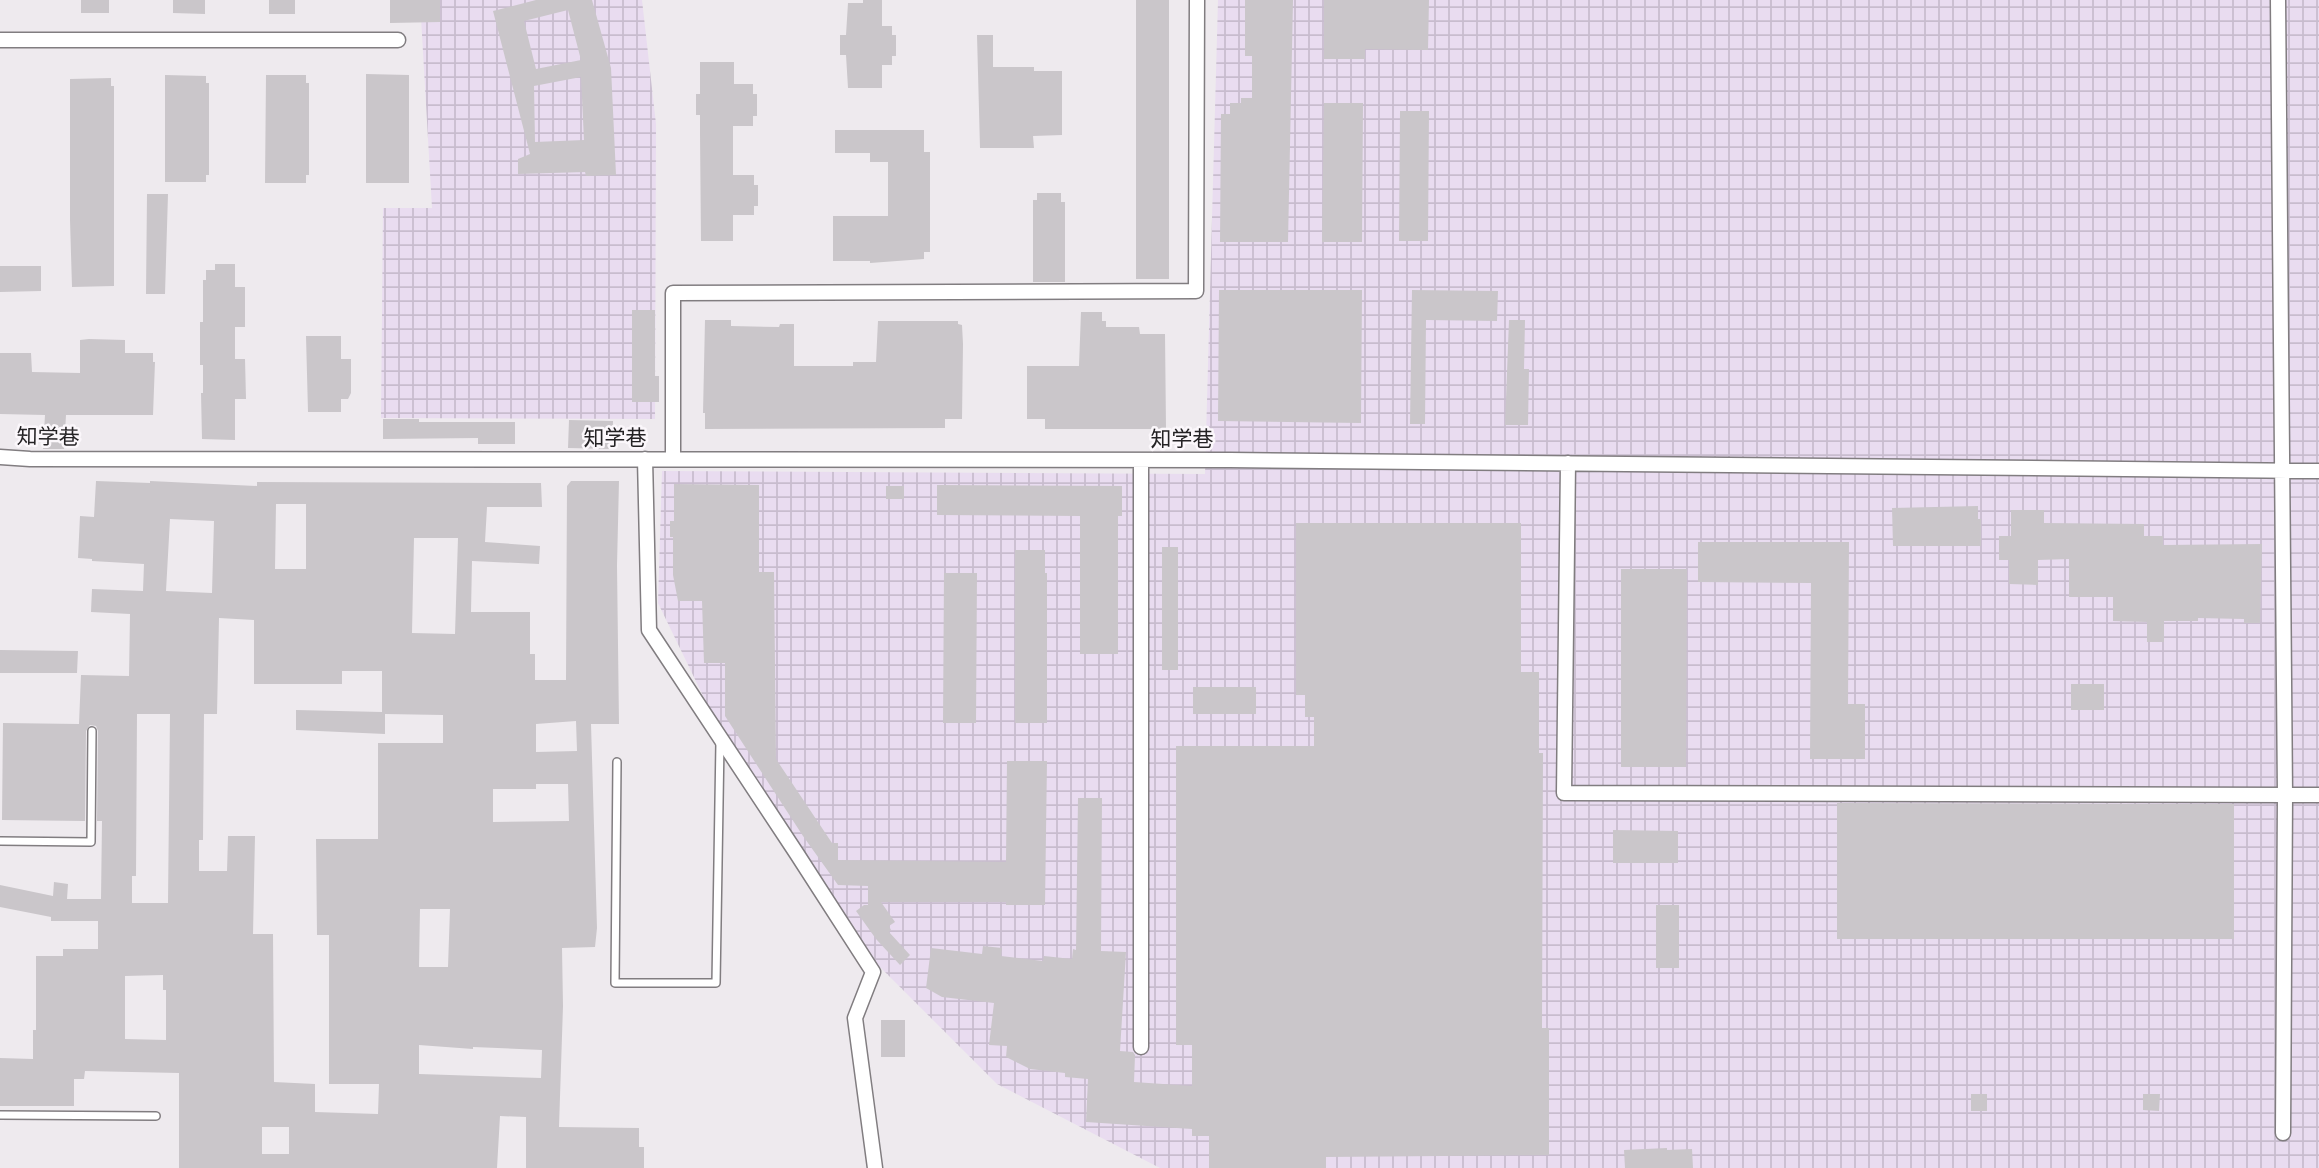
<svg xmlns="http://www.w3.org/2000/svg" width="2319" height="1168" font-family="'Public Sans','Noto Sans SC',sans-serif">
<defs>
<pattern id="industrial-grid" width="8" height="8" patternUnits="userSpaceOnUse" patternTransform="scale(1.75)"><rect width="8" height="8" fill="#e9dcf0"/><path d="M0 4h8M4 0v8" fill="none" stroke="#c8bcce"/></pattern>
</defs>
<rect width="100%" height="100%" fill="#eeeaee"/>
<path fill="url(#industrial-grid)" d="M420,0h222l14,124 -1,295 -274,-1 2,-210h49z
M1218,0h1101v1168h-1159l-163,-84 -132,-132 -141,-213 -66,-136 4,-132 543,3z"/>
<path fill="#cac6ca" fill-rule="evenodd" d="M81,0h28v13h-28z
M173,0h32v14l-32,-1z
M269,0h26v14h-26z
M390,0h50v22l-50,1z
M536,0h56l19,68 5,107 -30,1 -1,-4 -67,2v-15l12,-5 -37,-143zM568,10l13,50 -45,9 -12,-48zM581,77l3,63 -49,2 -1,-56z
M863,0h19v26h10v9h4v21h-4v9h-10v23h-34l-2,-33h-6v-20h6l2,-32h15z
M1136,0h33v279h-33z
M1245,0h48l-5,242h-68l1,-128h9v-11h11v-5h11v-42h-7z
M1324,0h105l-1,50 -63,-1v10h-41z
M977,35h16v32h41v4h28v64l-29,1 1,12h-54z
M700,62h34v22h19v10h4v22h-4v10h-20v49h21v10h4v21h-4v9h-21v26h-32l-1,-107v-19h-4v-21h4z
M366,74l43,1v108h-43z
M165,75l41,1v7h3v92h-3v7h-41z
M266,75h40v8h3v92h-3v8h-41z
M111,78v8h3v200l-42,1 -2,-67v-141z
M1324,103h39l-1,139h-40z
M1400,111h29l-1,130h-29z
M835,130h89v22h6v100h-6v7l-54,4v-2h-37v-45h55v-54h-18v-9h-35z
M1037,193h24v9h4v80h-32v-82h4z
M147,194h21l-3,100h-19z
M215,264h20v23h10v40h-10v32h10l1,40h-11v41l-33,-1 -1,-46h2v-28h-3v-43h3v-42h3v-10h9z
M0,266h41v25l-41,1z
M1219,290h143l-1,133 -143,-2z
M1412,290l86,1 -1,30 -71,-1 -1,104h-15z
M632,310h23v66h4v26h-27z
M1081,312h21v9h4v6h33l1,7h25l1,95h-121v-10h-18v-53h52z
M705,320h26v6l48,1 1,-3h14v42h59v-4h23l2,-41h80v3l4,1 1,19 -1,75h-17v9l-240,1v-16h-2z
M1509,320h16l-1,49h5l-1,56h-23z
M306,336h35v23h10v34l-3,6h-7v13h-33z
M89,339l36,1v13h28v9h2l-2,53h-87l-2,34h-21l2,-34 -45,-1v-61h31l1,19 48,1v-33z
M383,419h36v3h96v22h-37v-6l-95,1z
M569,420l44,1 -1,28 -44,-1z
M96,481l54,2v-2l107,5v-4l284,1 1,24h-55l-2,35 55,4 -1,18 -67,-3 -1,51h59v42h5v26h31l1,-194 4,-5h48l-2,85 2,158h-28l6,204 -2,19 -33,1 1,58 -4,121 80,1v19h5v21h-118v-51l-26,-1 -3,52h-318v-95l-94,-2 -1,8h-10v27h-74v-48l33,1v-29h3v-74h27v-7h35v-28h-47v-4l-51,-10v-22l53,11 1,-14 14,2 -1,15h34l1,-78h-5l1,-90 -2,-5 -6,-1 -4,6 -1,90 -83,-1 1,-97 76,1 2,-49 48,1 1,-62 -39,-2 1,-23 51,2 1,-27 -52,-3v-2l-14,-1 2,-42 14,1zM276,504h30v65h-31zM170,519l44,2 -2,72 -46,-2zM414,538h44l-3,96 -43,-1zM219,618l35,2v64h88v-13h40v41l-86,-2v20l89,4v-20l58,1v28h-65v96h-62l1,96h12v149h50l-1,30 -63,-2v-28l-41,-2 -1,-148h-20l2,-98h-27l-1,35h-28v-31h4l1,-126h13zM137,714h33l-2,189h-36v-27h4zM576,721l1,30 -41,1v-28zM536,784h32l1,37 -76,1v-33h43zM420,909h30l-2,58h-29zM163,975v15h3v50l-41,-1v-63zM419,1045l54,4v-2l69,3 -1,28 -122,-4zM262,1127h27v27h-27z
M674,484l85,1v87h15l2,187 56,84h6v17l168,2 1,-101h40l-2,144h-39v-3h-125l14,20 -6,4 2,4 -2,2 21,23 -10,10 -24,-26 -20,-28 8,-6h4v-19l-30,-1 -35,-49 -78,-120v-53h-21l-2,-62h-24l-5,-26v-38h-3v-16h4z
M937,485l185,1v30h-4v138h-38v-138l-143,-1z
M886,486h18v13h-18z
M1978,506v13h3v27h-88l-1,-38z
M2011,510h33v13l100,1v12h19v9l99,-1 -2,79h-16v-4l-46,-1v3h-34v21h-17v-20l-34,-1v-24h-44v-38l-31,1v25l-29,-1v-24h-10v-24h12z
M1296,523h225v149h18v81h4l-1,275h7v127l-223,2v11h-117v-32h-17v-7l-106,-7 2,-43 -23,-2v-4l-35,-4 -24,-12 1,-11 -18,-1 5,-42 -52,-6 -16,-9 5,-40 51,6 1,-8 19,2 -1,8 42,5 1,-5 28,3 1,-10 3,1 2,-152h24l-1,153 25,1 -6,99 13,1 2,3 -1,27 58,4v-41h-16v-299h138v-29h-9v-22h-9z
M1698,542h151l-1,162h17v55h-55l1,-176 -113,-1z
M1162,547h16v123h-16z
M1015,550h30v23h2v150h-32z
M1621,569h66l-1,198h-65z
M944,573h33l-1,150h-33z
M0,650l78,1 -1,22h-77z
M2071,684h33v26h-33z
M1193,687h63v27h-63z
M1837,803l397,1v135h-397z
M1613,830l65,1v32h-65z
M1656,905h23v63h-23z
M881,1020h24v37h-24z
M1971,1094h16v17h-16z
M2143,1094h17l-1,17 -16,-1z
M1667,1148v2l25,-1 1,19h-68l-1,-18z"/>
<g fill="none" stroke-linecap="round" stroke-linejoin="round">
<g stroke="#817d80" stroke-width="10">
<path id="lane" d="M617,762l-2,221h101l4,-241
M0,841l91,1 1,-111
M0,1115l156,1"/>
</g>
<g stroke="#817d80" stroke-width="17">
<path id="street" d="M2278,0l7,795 -2,338
M0,40h398
M0,457l30,2 1200,1 1089,11
M645,459l4,171 148,224 76,118 -18,46 20,150
M673,459v-166l523,-2 1,-291
M1568,463l-4,330 755,2
M1141,1047v-587"/>
</g>
<use href="#lane" stroke="#fff" stroke-width="7"/>
<use href="#street" stroke="#fff" stroke-width="14"/>
</g>
<g text-anchor="middle" stroke-width="5" stroke-linejoin="round" paint-order="stroke">
<g font-size="21" fill="#242224" stroke="#fbf7fb">
<text transform="translate(48 437) rotate(1)" y="7">知学巷</text>
<text x="615" y="445">知学巷</text>
<text x="1182" y="446">知学巷</text>
</g>
</g>
</svg>
